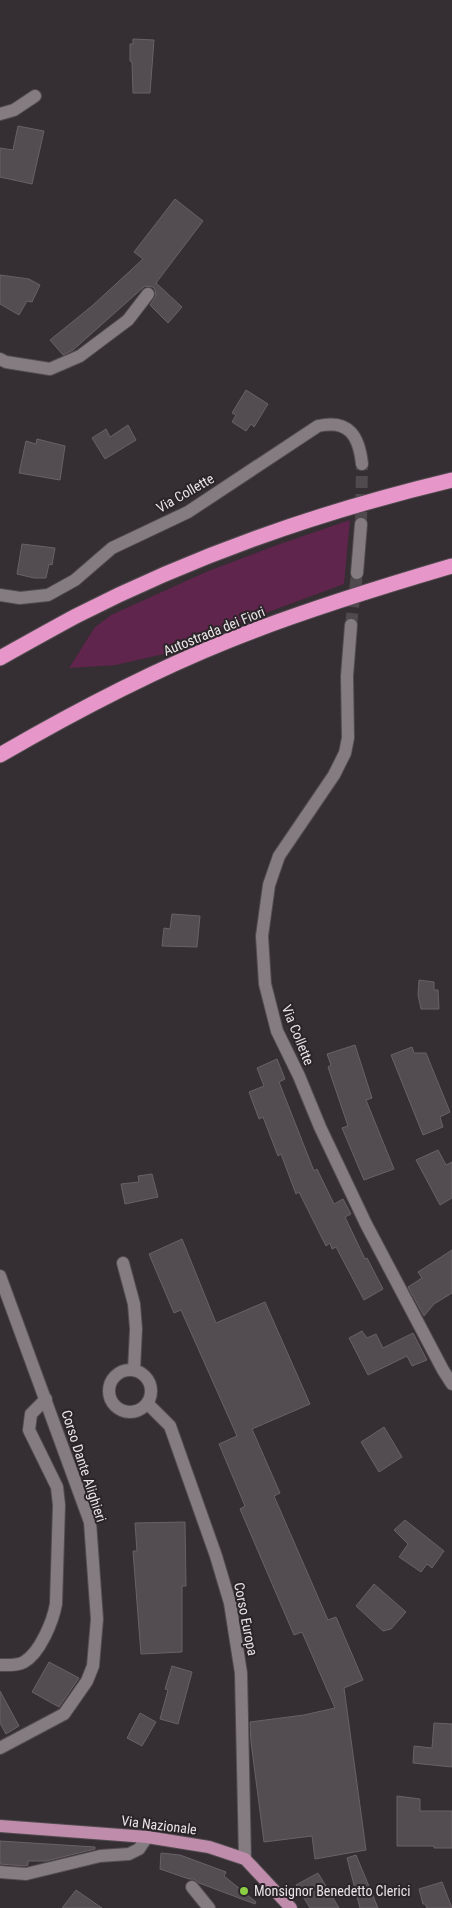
<svg xmlns="http://www.w3.org/2000/svg" width="452" height="1908" font-family="'Roboto Condensed',sans-serif">
<rect width="100%" height="100%" fill="#352e32"/>
<path fill="#5f254c" d="M350,520l-6,64 -119,44 -57,25 -52,12 -47,3 26,-41 16,-12 95,-43 71,-27z"/>
<path fill="#534c50" stroke="#696166" d="M133,39l21,1 -4,53h-17l-1,-31 -2,-1v-17h3z
M18,126l26,5 -12,53 -32,-7v-29l13,2z
M175,199l28,22 -47,62 26,24 -14,16 -18,-18 6,-9 -1,-6 -2,-3 -8,-1 -72,64 -10,5 -13,-15 42,-34 51,-47 -9,-7z
M0,275l29,4 11,6 -8,17 -5,-1 -8,14 -19,-11z
M246,390l22,14 -14,23 -3,-3 -5,7 -14,-9 4,-7 -4,-2z
M128,425l8,15 -31,19 -13,-21 14,-9 4,8z
M37,439l28,7 -5,34 -41,-7 7,-32 10,3z
M22,544l33,4 -3,17 -3,-1 -3,14h-12l-17,-4z
M172,914l28,2 -3,31 -35,-1 2,-18 6,1z
M419,980l15,2v8h4l1,19h-18l-3,-14z
M355,1045l17,53 -6,2 28,69 -30,11 -22,-52 6,-2 -20,-59 3,-2 -4,-11z
M412,1047l2,6h12l24,59 -10,5 3,10 -20,8 -32,-80z
M277,1059l8,20 -6,3 35,89 3,-2 17,35 9,-5 8,15 -6,3 20,42 2,-1 16,31 -19,11 -28,-53 -4,2 -2,-6 -4,3 -27,-54 -3,2 -15,-40 -3,2 -15,-39 -4,2 -10,-27 15,-6 -7,-18z
M438,1150l8,15 6,-3v36l-12,7 -24,-45z
M152,1174l6,23 -33,7 -4,-20 18,-2 -1,-6z
M182,1239l34,84 49,-21 45,102 -58,25 28,64 -6,3 54,124 8,-3 27,63 -19,8 22,162 -51,9 -3,-23 -48,6 -13,-100 -1,-20 54,-7 31,-7 -33,-76 -8,3 -54,-126 5,-3 -26,-62 18,-8 -56,-126 -7,3 -25,-59z
M452,1250v43l-18,11 -10,12 -16,-29 14,-9 -4,-6z
M362,1331l5,7 9,-4 7,14 30,-15 14,27 -15,6 -5,-10 -39,19 -19,-37z
M384,1427l18,30 -23,15 -18,-30z
M405,1520l39,31 -12,17 -5,-4 -6,8 -22,-15 9,-13 -14,-14z
M185,1522l1,64h-4v66l-41,2 -8,-103h4l-2,-28z
M374,1584l32,28 -15,17 -8,2 -27,-25z
M49,1662l30,16 -20,29 -27,-15z
M172,1666l20,6 -14,52 -18,-5 8,-29 -3,-1z
M0,1691l19,35 -13,8 -6,-11z
M140,1713l16,9 -14,24 -15,-8z
M434,1723l18,1v43l-39,-4 1,-17 18,2z
M397,1796l23,3v12h32v37h-18v-2h-37z
M0,1841l95,6v2l-49,12h-18v4l-3,1 -25,-2z
M161,1853l19,2 46,17 -2,4 32,26 -1,2 -56,-21 -5,-4h-5l-29,-10z
M356,1855l22,53h-18l-13,-50z
M318,1873l21,35h-29l-14,-23z
M442,1882l10,26h-25l-2,-4h-2l-4,-15z
M76,1890l26,18h-40z"/>
<g fill="none" stroke-linecap="round" stroke-linejoin="round">
<path stroke="#50494d" stroke-width="12" stroke-dasharray="12 6" stroke-linecap="butt" d="M361,524l1,-60
M351,625l6,-52"/>
<g stroke="#514c4f" stroke-width="14">
<path id="minor" d="M0,114l14,-4 21,-14
M0,359l6,3 44,7 30,-13 48,-36 20,-26
M123,1263l11,41 2,25 -2,41
M109 1391a21 21 0 1 1 42 0a21 21 0 1 1-42 0Z
M147,1403l23,23 46,130 14,47 11,70 4,186
M0,1665c8,0 17,1 24,-3 16,-9 29,-41 32,-58l3,-99 -2,-18 -28,-57 2,-16 15,-15
M0,1872l26,2 74,-18 29,-2 10,-5 8,-12
M192,1887l17,21"/>
</g>
<g stroke="#514c4f" stroke-width="14">
<path id="tertiary" d="M357,573l4,-49
M0,595l20,3 28,-3 27,-15 37,-32 76,-36 130,-86c31,-7 41,10 44,38
M351,625l-4,51 1,62 -3,15 -11,22 -55,81 -10,29 -7,51 3,48 12,47 22,45 21,51 46,97 77,146 9,14
M0,1276l90,246 7,97 -4,47 -6,15 -23,33 -64,34"/>
</g>
<g stroke="#514c4f" stroke-width="14">
<path id="primary" d="M0,1826l147,11 62,10 36,12 46,49"/>
</g>
<g stroke="#514c4f" stroke-width="17">
<path id="motorway" d="M0,658c25,-14 50,-28 76,-42 119,-61 246,-105 376,-136
M0,755c74,-43 150,-83 230,-115 72,-29 147,-52 222,-74"/>
</g>
<use href="#minor" stroke="#847c80" stroke-width="12"/>
<use href="#tertiary" stroke="#847c80" stroke-width="12"/>
<use href="#primary" stroke="#bf8cab" stroke-width="12"/>
<use href="#motorway" stroke="#e696c8" stroke-width="15"/>
</g>
<circle fill="#8bce46" stroke="#2b2428" stroke-width="2" cx="244" cy="1891" r="5"/>
<g text-anchor="middle" stroke-width="4" stroke-linejoin="round" paint-order="stroke">
<g font-size="14" fill="#e9e4e7" stroke="#2b2428">
<text transform="translate(185 493) rotate(-30)" y="5">Via Collette</text>
<text transform="translate(214 631) rotate(-22)" y="5">Autostrada dei Fiori</text>
<text transform="translate(298 1035) rotate(68)" y="5">Via Collette</text>
<text transform="translate(84 1466) rotate(72)" y="5">Corso Dante Alighieri</text>
<text transform="translate(246 1619) rotate(79)" y="5">Corso Europa</text>
<text transform="translate(159 1825) rotate(7)" y="5">Via Nazionale</text>
</g>
<g font-size="14" fill="#e9e4e7" stroke="#2b2428" text-anchor="start">
<text x="254" y="1896">Monsignor Benedetto Clerici</text>
</g>
</g>
</svg>
